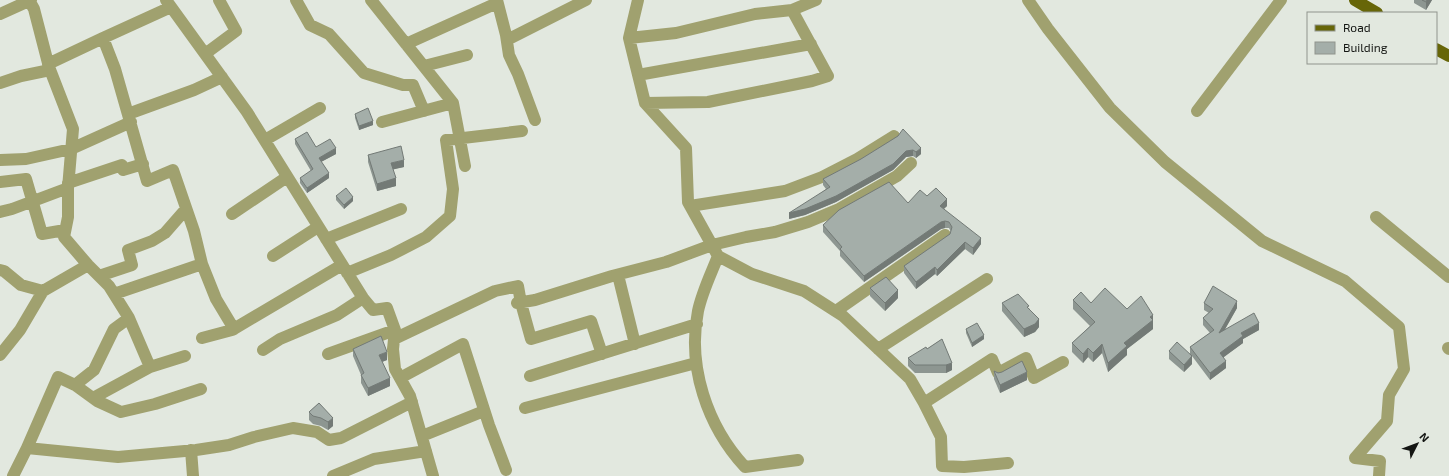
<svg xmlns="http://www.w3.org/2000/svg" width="1449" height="476" font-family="'Exo 2',sans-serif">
<rect width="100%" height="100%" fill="#e2e8df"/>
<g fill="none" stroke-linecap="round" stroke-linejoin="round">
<path stroke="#a0a16f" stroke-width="12" d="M29,0l5,9 15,58 24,62 -5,59v29l-4,20 24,28 21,21 20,32 21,49
M166,0l81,112 116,186 10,12 14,-2 8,22 -2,19 2,20 15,27 23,80
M296,0l14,25 19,9 35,39 39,12h10l11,26
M371,0l82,103 12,63
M497,0l9,35 3,20 9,19 17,46
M638,0l-9,38 16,65 41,45 2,54 30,54 34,18 52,17 39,25 67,63 14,24 17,34 1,29 22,1 44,-4
M1028,0l20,29 62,79 55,54 97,79 83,40 54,46 5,42 -15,26 -2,26 -32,37 25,3 -1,15
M171,7l-68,31 12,31 32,112 26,-11 21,61 8,33 14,35 18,30
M0,14l31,-14
M629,38l47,-5 79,-19 37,-4
M507,40l79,-40
M406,44l91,-41
M205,54l31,-23 -17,-31
M48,64l55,-26
M424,66l43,-11
M638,75l173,-31
M0,83l21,-7 29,-6
M645,103l63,-1 104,-21 16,-5 -36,-66 24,-10
M1197,111l84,-111
M128,114l66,-24 28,-13
M382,122l71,-19
M265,140l55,-32
M0,160l26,-1 45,-10 60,-27
M0,182l26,-3 16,55 23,-4
M68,183l54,-18 1,5 20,-6
M690,206l95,-15 37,-14 35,-18 37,-23
M0,212l12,-3 56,-21
M232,214l55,-37
M1376,217l73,60
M326,239l75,-30
M273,256l45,-29
M718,256c-7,18 -16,36 -20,55 -11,55 9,115 47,156l53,-7
M0,270l4,1 17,14 22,6 45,-26
M347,273l44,-18 35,-18 24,-21 3,-27 -7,-49 76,-9
M618,275l17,69
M99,276l33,-11 -4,-15 24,-9 13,-8 21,-24
M114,294l88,-30
M517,303l18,-3 77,-24 54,-14 46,-17 34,-8 29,-5 33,-10 31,-13 58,-33 14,-13
M836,311l109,-76
M129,318l-15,11 -20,41 -19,15 -17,-8 -31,71 91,9 78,-7 33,-5 25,-8 39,-9 24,4 12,8 12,-2 71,-36
M202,338l30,-8 110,-65
M394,339l101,-48 23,-5 3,17 10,36 60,-18 11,33
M1448,348l1,1
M878,349l109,-70
M263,350l17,-11 57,-24 26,-17
M328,354l67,-24
M0,355l20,-25 23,-39
M530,376l167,-52
M400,378l63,-34 26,81 17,45
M75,385l22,16 24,11 34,-8 46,-15
M93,398l57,-31 35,-11
M924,403l68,-44 6,14 28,-15 8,20 29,-16
M525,408l171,-45
M422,436l62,-25
M191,450l2,26
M13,476l14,-28
M333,476l41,-17 52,-8"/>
<path stroke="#676608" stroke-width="12" d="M1355,0l22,13
M1436,49l13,7"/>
</g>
<path fill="#8d9691" d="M1414,0h18l-6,10 -12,-7z
M355,114l18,11 -14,5 -4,-12z
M898,136l23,18 -5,4 -3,-2 -7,1 -13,13 -57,32 -31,13 -16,4 37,-30 -3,-4v-6l38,-20z
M295,139l41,15 -15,8 8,16 -22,15 -7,-10v-5l11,-7 -16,-27z
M368,155l36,12 -11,2 3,17 -19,5 -9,-29z
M336,196l17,5 -9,8 -8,-9z
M927,196l20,10 -3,3 37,35 -8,11 -8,-6 -28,27 -2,-2 -19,15 -12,-16v-7l46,-32 1,-2 -2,-4h-4l-4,1 -77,53 -24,-26v-5l-17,-19v-7l85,-22z
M870,288l28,10 -13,13 -15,-15z
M1073,300l54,9 26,6v14l-26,20v6l-19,17 -6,-19 -9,9 -5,-5 -5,6 -11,-11v-9l18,-17 -17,-17z
M1002,303l27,5 10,19 -4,5 -11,5 -22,-26z
M1204,303l33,5 -12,21 34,1 -16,9v4l-20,14 3,11 -16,12 -18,-24v8l-8,8 -15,-13v-8l21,3v-7l20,-14 -7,-8v-7l6,-5 -5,-3z
M966,329l18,10 -12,8 -6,-14z
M942,339l10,31 -6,3h-31l-7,-7v-8l19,-9z
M353,349l34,11 -5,2 8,24 -22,10 -7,-13v-8l-8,-19z
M994,371l33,9 -27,13 -6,-14z
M319,403l14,23 -5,4 -7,-4 -8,-2 -4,-4v-8z"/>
<path fill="#737a76" d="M1427,0h5l-6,10v-8z
M373,121v4l-14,5v-4z
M336,148v6l-17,9v-5z
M921,148v6l-5,4v-6z
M913,150v6l-7,1 -13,13 -57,32 -31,13 -16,4v-6l117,-62z
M404,160v7l-13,3v-7z
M329,173v5l-22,15v-5z
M396,178v8l-19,5v-7z
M353,197v4l-9,8v-4z
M947,199v7l-7,6v-6z
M945,221v7l-4,1 -77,53v-6l77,-54z
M981,238v6l-8,11v-7z
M965,242v7l-28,27v-6z
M935,267v7l-19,15v-7z
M898,290v8l-13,13v-8z
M1237,301v7l-18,32v-7z
M1153,315v14l-26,20v6l-19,17v-9l16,-20 26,-26z
M1039,319v8l-4,5 -11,5v-8z
M1259,323v7l-16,9v4l-23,17v-7l21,-20z
M984,335v4l-12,8v-4z
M1102,344v9l-9,9v-9z
M1088,348v9l-5,6v-9z
M387,352v8l-8,3v-8z
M1192,356v8l-8,8v-7z
M1226,361v7l-16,12v-7z
M952,363v7l-6,3v-8z
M1027,372v8l-27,13v-8z
M390,378v8l-22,10v-8z
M333,418v8l-5,4v-8z"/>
<path fill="#a4aea9" stroke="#737a76" d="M1422,0h5l-1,2z
M368,108l5,13 -14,5 -4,-12z
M903,129l18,19 -5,4 -3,-2 -7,1 -13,13 -57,32 -31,13 -16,4 41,-26 -7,-8 38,-20 37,-23z
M307,132l9,15 14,-8 6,9 -17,10 10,15 -22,15 -7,-10 13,-9 -18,-30z
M401,146l3,14 -13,3 5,15 -19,6 -9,-29z
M889,182l19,21 12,-13 7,6 9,-8 11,11 -7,7 41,32 -8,10 -8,-6 -28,28 -2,-3 -19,15 -12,-16 46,-32 2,-7 -3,-5 -4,-1 -4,1 -77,54 -24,-27 2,-2 -19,-22 16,-15z
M346,188l7,9 -9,8 -8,-9z
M886,277l12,13 -13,13 -15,-15z
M1213,286l24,15 -18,32 35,-20 5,10 -18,10 2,3 -23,17 6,8 -16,12 -20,-26 24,-17 -11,-12 10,-9 -9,-6z
M1105,288l22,21 14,-13 12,19 -3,2 3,3 -29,23 3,3 -19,17 -6,-19 -9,9 -5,-5 -5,6 -11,-11 23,-21 -22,-22 8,-8 10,11z
M1018,294l11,12 -2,1 12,12 -4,5 -11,5 -22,-26z
M977,323l7,12 -12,8 -6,-14z
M381,336l6,16 -8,3 11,23 -22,10 -7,-13 3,-2 -11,-24z
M942,339l10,24 -6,2h-31l-7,-7 18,-11 1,2z
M1177,342l15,14 -8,9 -15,-14z
M1022,361l5,11 -27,13 -6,-14 4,2 4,-1z
M319,403l14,15 -5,4 -7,-4 -8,-2 -4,-4z"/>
<rect x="1307" y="12" width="130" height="52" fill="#e2e8df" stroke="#90948d"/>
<rect x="1315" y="25" width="20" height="6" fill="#676608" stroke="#90948d"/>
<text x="1343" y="32" font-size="12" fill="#141613">Road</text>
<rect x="1315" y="42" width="20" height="12" fill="#a4aea9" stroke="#90948d"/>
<text x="1343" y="52" font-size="12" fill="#141613">Building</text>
<g transform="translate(1417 444) rotate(48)" stroke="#e2e8df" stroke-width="3" paint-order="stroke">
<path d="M0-3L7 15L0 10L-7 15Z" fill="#141613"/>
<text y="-6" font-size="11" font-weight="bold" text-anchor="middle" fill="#141613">N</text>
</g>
</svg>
